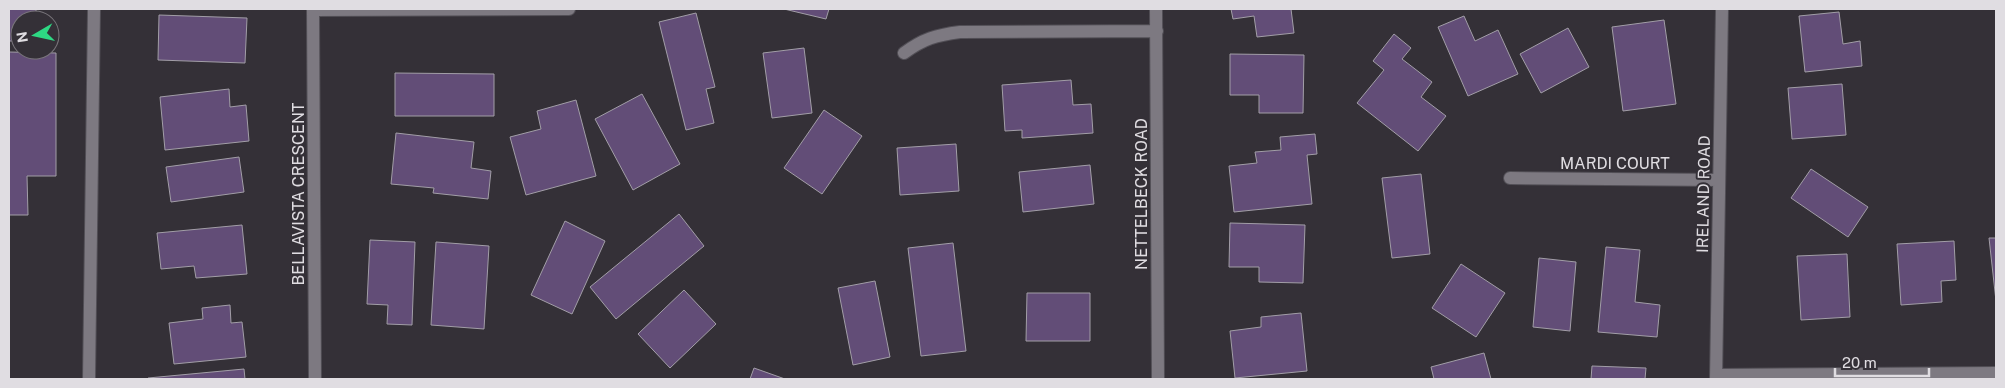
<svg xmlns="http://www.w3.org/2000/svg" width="2005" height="388" font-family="'Public Sans',sans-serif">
<rect width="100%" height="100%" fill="#343037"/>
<path fill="#624d77" stroke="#a29ea7" d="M9,9h27v11h-16v21h-11z
M784,9h45l-3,10z
M1231,9h60l3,24 -37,4 -3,-21 -21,3z
M1839,12l4,32 17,-3 2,25 -57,6 -6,-56z
M696,13l19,74 -9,2 8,34 -28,7 -27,-108z
M159,15l88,3 -2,45 -87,-3z
M1464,16l11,25 23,-11 20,44 -50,22 -30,-69z
M1664,20l12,84 -53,7 -11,-84z
M1568,28l21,39 -48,26 -21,-39z
M1394,34l17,14 -9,11 30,23 -11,15 25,19 -28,35 -61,-48 27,-33 -11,-9z
M804,48l8,65 -40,5 -9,-65z
M9,52l47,1v123h-29l1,39h-19z
M1230,54l74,1 -1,58h-44v-18h-29z
M395,73l99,1v42h-99z
M1071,80l2,25 18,-1 2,29 -71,5v-8l-17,1 -3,-46z
M1842,84l4,51 -54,4 -4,-51z
M229,89l1,18 16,-2 3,36 -84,9 -5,-53z
M642,94l38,70 -47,26 -38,-71z
M576,100l20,76 -70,19 -16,-58 31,-8 -4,-18z
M824,110l38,26 -40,58 -38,-26z
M396,133l78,9 -3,26 20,3 -3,28 -55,-6 1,-5 -43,-4z
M1315,134l2,20 -10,1 5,49 -78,8 -5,-46 28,-3 -2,-11 26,-2 -1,-13z
M956,144l3,47 -59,4 -3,-47z
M239,157l5,35 -73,10 -5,-35z
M1090,165l4,39 -71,8 -4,-40z
M1811,169l57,38 -20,30 -57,-39z
M1421,174l9,80 -38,4 -10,-80z
M679,214l25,32 -88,73 -26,-32z
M565,221l40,20 -33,73 -41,-19z
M1230,223l75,2 -2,58 -44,-1v-15h-30z
M242,225l5,49 -51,4 -2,-12 -33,3 -4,-36z
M1989,238h7v63z
M370,240l45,2 -3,83 -25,-1 1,-19 -21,-1z
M1954,241l2,39 -15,1 1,21 -41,3 -4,-61z
M436,242l53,4 -5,83 -53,-4z
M953,243l13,108 -45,5 -13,-108z
M1606,247l34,3 -5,52 25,3 -3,32 -59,-5z
M1847,254l3,63 -49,3 -4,-64z
M1539,258l37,4 -6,69 -37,-4z
M1461,264l44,29 -29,44 -44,-29z
M875,281l15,76 -37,8 -15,-77z
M684,290l32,34 -46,44 -32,-34z
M1027,293h63v48h-64z
M230,305l1,18 11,-1 4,35 -72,7 -5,-41 34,-4 -1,-11z
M1301,313l6,58 -72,7 -5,-47 31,-4v-10z
M1484,353l7,26h-57l-3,-12z
M1592,366l54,2 -1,11h-54z
M754,368l31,11h-35z
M244,369l1,10h-97v-1z"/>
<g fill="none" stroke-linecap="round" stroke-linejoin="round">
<g stroke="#524f56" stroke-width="14">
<path id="service" d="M89,379l5,-370"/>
</g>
<g stroke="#524f56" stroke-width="14">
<path id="minor" d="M313,9l2,370
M1156,9l2,370
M313,10l256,-1
M904,53c19,-14 32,-18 56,-21l197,-1
M1510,178l209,2
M1716,375l280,-2
M1716,379l6,-370"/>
</g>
<use href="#service" stroke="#7d7981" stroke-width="12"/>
<use href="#minor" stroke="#7d7981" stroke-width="12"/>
</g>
<g text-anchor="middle" stroke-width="4" stroke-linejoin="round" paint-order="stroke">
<g font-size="16" fill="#e0dde2" stroke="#343037">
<text x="1615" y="169">MARDI COURT</text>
<text transform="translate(298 194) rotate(-90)" y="6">BELLAVISTA CRESCENT</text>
<text transform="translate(1141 194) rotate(-90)" y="6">NETTELBECK ROAD</text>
<text transform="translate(1703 194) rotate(-89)" y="6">IRELAND ROAD</text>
</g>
</g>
<rect width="2005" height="388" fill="none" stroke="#e0dde2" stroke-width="20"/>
<g transform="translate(35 35) rotate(261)"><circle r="24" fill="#343037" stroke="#79757b"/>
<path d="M0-4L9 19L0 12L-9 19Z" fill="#2ed883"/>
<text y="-8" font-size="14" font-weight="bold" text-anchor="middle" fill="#e0dde2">N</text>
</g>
<path d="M1835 368v8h94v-8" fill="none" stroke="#e0dde2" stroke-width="2.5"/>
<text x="1842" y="368" font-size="15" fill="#e0dde2" stroke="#343037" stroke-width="4" paint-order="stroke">20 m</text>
</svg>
